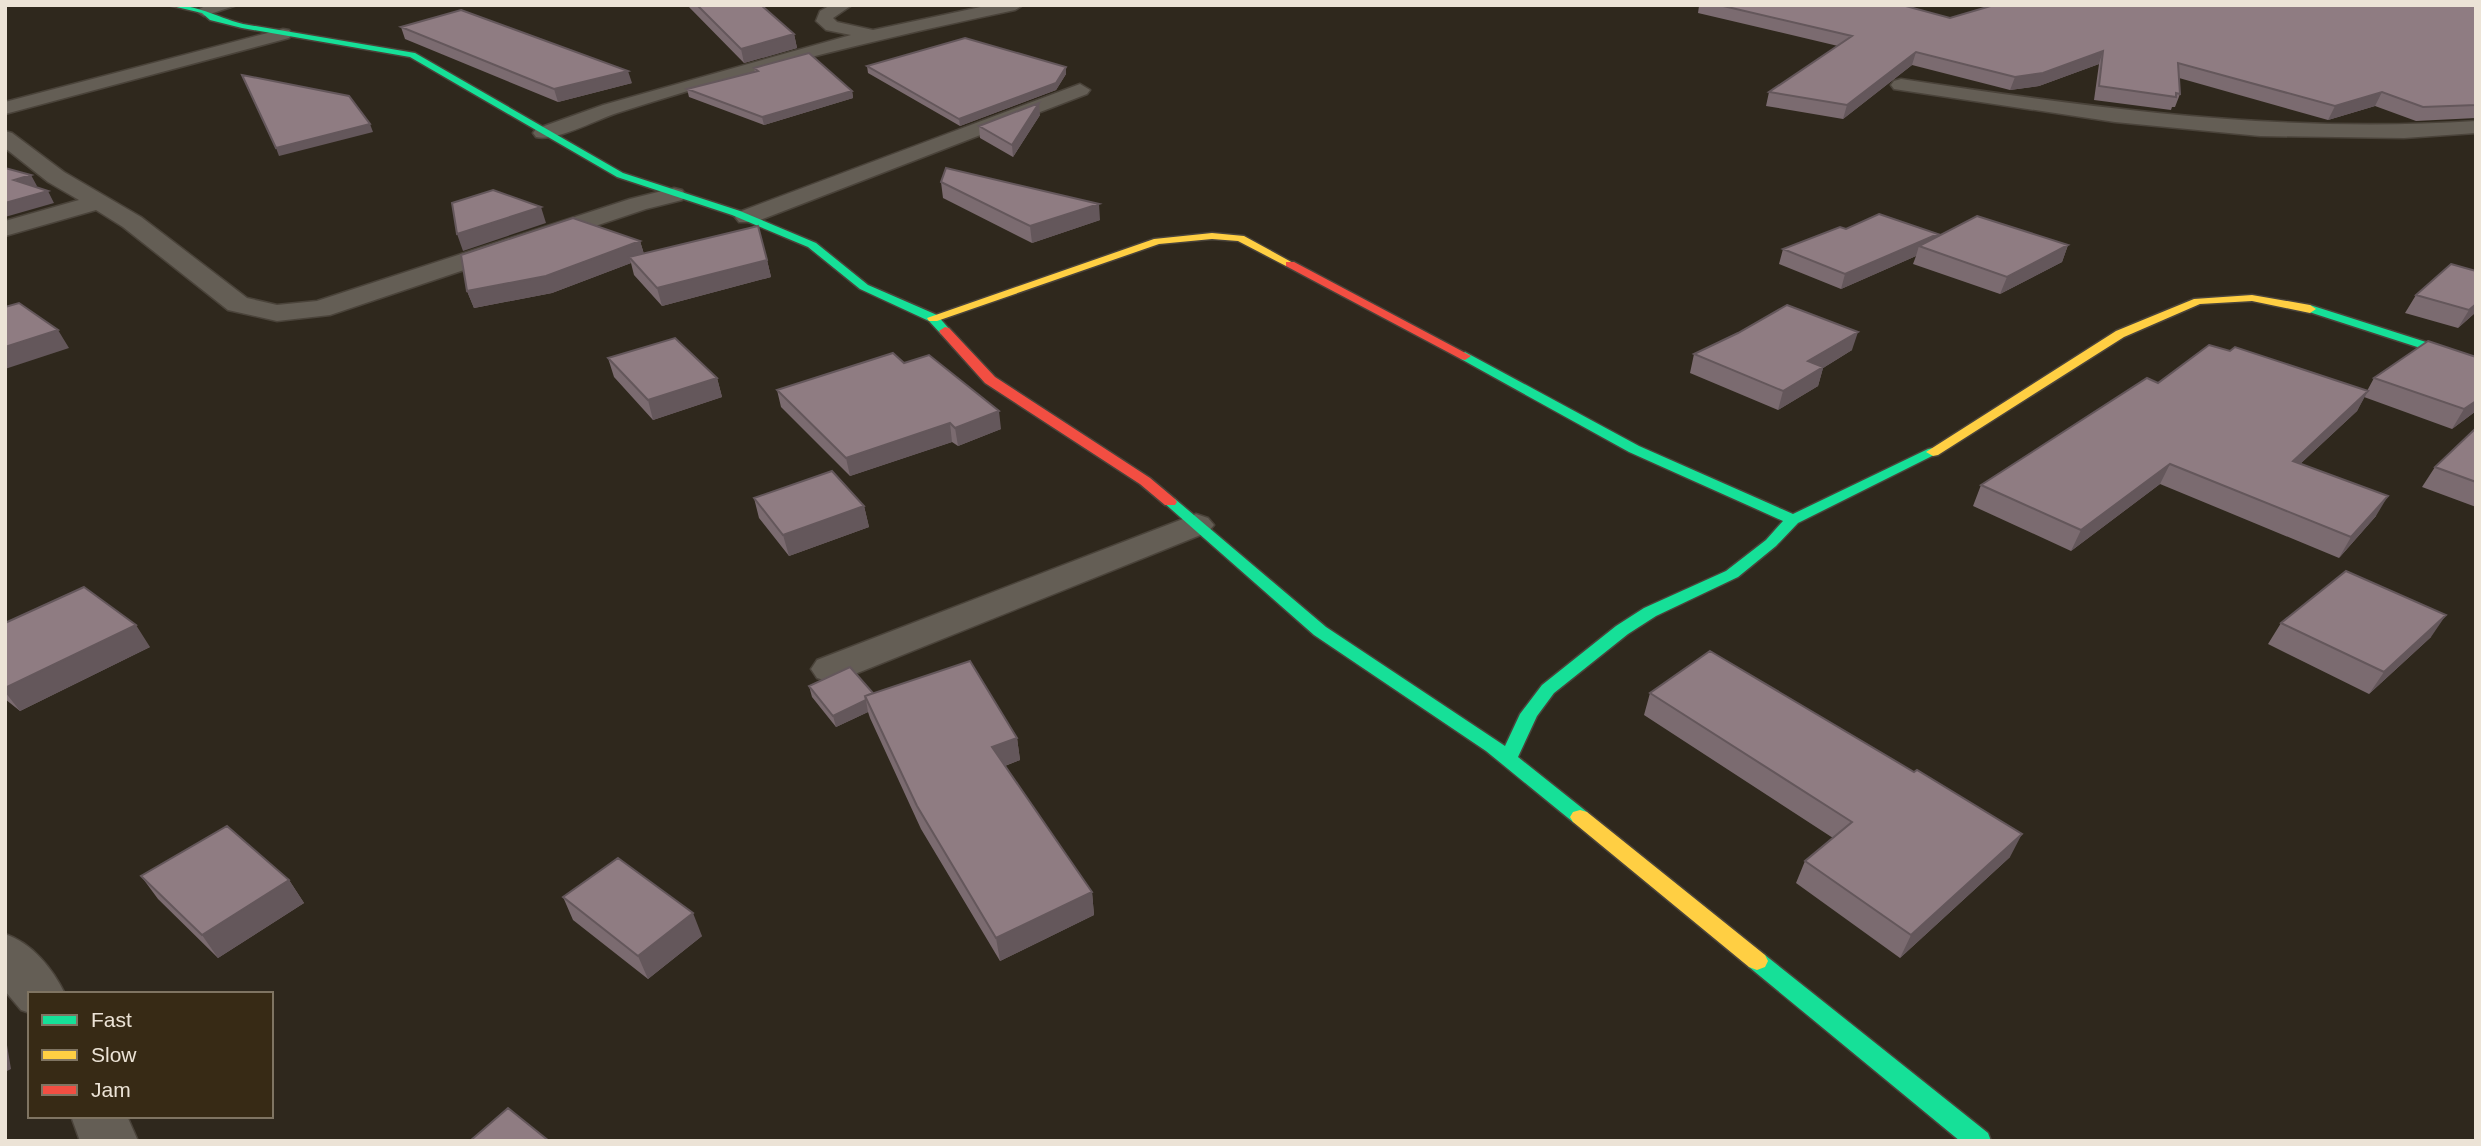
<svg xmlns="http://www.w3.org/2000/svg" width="2481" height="1146" font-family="Helvetica,sans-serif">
<rect width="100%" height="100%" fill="#2f281d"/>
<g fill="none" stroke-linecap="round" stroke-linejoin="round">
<g stroke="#4a433a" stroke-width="3">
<path id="street" d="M237,5l-33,11 -8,-5 11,-6z
M831,5h21l-19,13 4,4 36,8 117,-25h33l-8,5c-134,28 -268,61 -398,103 -21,7 -62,29 -81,24l-3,-4 3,-4 67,-24 248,-70 -25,-5 -10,-9 4,-10z
M283,29l6,1 3,4 -3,4 -284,76v-12z
M1901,79c192,29 381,55 575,42v12l-72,5 -144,-2 -145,-14 -221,-33 -3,-4 3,-4z
M1080,84l10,6 -3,4 -332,128h-16l-4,-5 4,-5z
M5,131l7,2 52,39 77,45 106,81 30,7 40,-4 313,-102 44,-11 8,2 4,5 -4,5 -36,9 -316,106 -53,6 -49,-11 -105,-83 -27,-17 -91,26v-15l74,-21 -31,-18 -43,-34z
M1196,514l12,4 6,7 -6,7 -363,146 -14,4 -14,-4 -6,-9 6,-9z
M5,934c27,9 48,35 60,60h-35v19l-9,-3 -16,-19z
M71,1116h56l11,25h-58z"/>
</g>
<g stroke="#4a433a" stroke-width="3">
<path id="fast" d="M168,5c32,0 45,11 75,19l172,29 208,120 117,38 76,32 52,42 69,30 14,16 -6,4 -4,-1 -12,-13 -69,-32 -52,-42 -76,-32 -115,-38 -207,-120 -168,-29 -32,-8 -8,-7z
M2310,305l166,53v8l-170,-55v-4z
M1465,352l174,94 154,68 135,-65 5,-1 7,4 -142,71 -22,23 -38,31 -82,39 -28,18 -74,59 -17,23 -19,41 69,55 3,5 -3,5 -7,2 -7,-2 -87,-71 -172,-116 -151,-133 7,-4 5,1 151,128 179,119 15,-32 22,-29 74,-59 28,-18 82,-37 40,-31 17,-19 -154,-69 -168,-93 -2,-3z
M1757,952l8,3 223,178 3,8h-31l-211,-174 -3,-6 3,-6z"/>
</g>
<g stroke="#4a433a" stroke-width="3">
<path id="slow" d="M1212,233l32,3 51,28 -9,2 -48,-25 -26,-2 -53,5 -222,77h-8l-2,-3 227,-79z
M2252,295l58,10 6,4 -6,4 -58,-12 -52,3 -76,33 -186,118 -5,1 -7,-4 190,-121 78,-32z
M1580,810l7,2 178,143 3,6 -3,6 -8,3 -8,-3 -176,-145 -3,-5 3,-5z"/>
</g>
<g stroke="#4a433a" stroke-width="3">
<path id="jam" d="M1286,262h8l177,94 -6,4 -4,-1 -175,-93z
M945,327l4,1 46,49 155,101 25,21 2,3 -2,3h-10l-25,-21 -155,-101 -44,-49 -2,-3z"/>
</g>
<use href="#street" fill="#645e55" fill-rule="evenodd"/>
<use href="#fast" fill="#16e098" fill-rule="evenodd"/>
<use href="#slow" fill="#ffcf43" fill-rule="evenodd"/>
<use href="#jam" fill="#f24e42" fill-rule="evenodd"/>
</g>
<path fill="#7b6b70" d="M687,5h74l33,29 3,14 -53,15z
M1695,5h207l48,13 526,-13v113l-60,3 -41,-15 -47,14 -149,-42 1,16 -5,13h-3l-1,3 -77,-10 5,-36 -60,22 -29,4 -98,-25 -69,54 -77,-13 3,-14 69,-46 -140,-33 1,-7z
M401,27l231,56 -74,19 -153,-63z
M867,66l199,8 -10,16 -96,36 -92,-53z
M754,68l98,23 1,7 -89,27 -75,-28 -2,-8 68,-17z
M1040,115l-27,42 -33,-19 -1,-12z
M941,182l159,38 -68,23 -89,-45z
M1846,229l92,5v3l130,8 -6,17 -62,32 -87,-30 3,-8 -75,33 -62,-25 4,-15z
M640,241l4,13 123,6 4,17 -109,29 -28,-31 -3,-12 -79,30 -78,15 -7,-17z
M2416,295l60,17 -18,16 -53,-15z
M1738,333l114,17 -29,18 -5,18 -40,24 -88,-37 4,-19z
M2230,351l137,40 7,-13 102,33 -24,18 -88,-32 -7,14 -57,53 76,52 -37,42 -179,-74 -89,67 -98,-45 8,-21 177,-102z
M608,358l109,20 5,19 -69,23 -39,-43z
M777,390l224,39 -43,17 -6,-4 -102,34 -69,-69z
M2476,428v79l-54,-20 13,-20z
M754,498l110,8 5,21 -80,29 -30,-38z
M5,623l145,24 -130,64 -15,-12z
M2281,623l150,14 -62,57 -101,-50z
M809,686l64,7 144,45 3,22 -15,6 87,126 2,23 -94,46 -79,-132 -51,-111 -2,-6 -32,15 -24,-30z
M1650,693l264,79 96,85 -110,101 -104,-75 9,-22 28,-23 -189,-123z
M141,876l148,4 15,23 -86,55 -60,-59z
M563,897l139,39 -54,43 -75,-59z"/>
<path fill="#64575b" d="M794,34l3,14 -53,15 -3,-14z
M2103,51l-4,13 -60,22 -29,4 5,-13z
M1916,52l-4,13 -69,54 4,-14z
M1066,67v7l-10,16 -96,36 -1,-7z
M628,71l4,12 -74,19 -4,-13z
M852,91l1,7 -89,27 -2,-8z
M2382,92l-7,14 -47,14 7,-14z
M1039,103l1,12 -27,42 -1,-12z
M370,124l3,8 -94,24 -3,-8z
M31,175l6,11 -16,5 -7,-11z
M48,191l6,12 -49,14v-14z
M1099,204l1,16 -68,23 -2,-17z
M541,207l5,16 -83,28 -6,-17z
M1938,234l-4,15 -15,-3 -3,10 -75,33 4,-15z
M640,241l5,17 -16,-1 2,6 -79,30 -78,15 -7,-17z
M2068,245l-6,17 -62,32 7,-17z
M767,260l4,17 -109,29 -5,-18z
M2476,304v8l-18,16 11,-18z
M58,330l11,18 -64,21v-22z
M1858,332l-6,18 -29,18 -5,18 -40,24 5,-19 25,-30z
M717,378l5,19 -69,23 -5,-20z
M2368,391l-11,20 -75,70 11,-20z
M2476,401v10l-24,18 12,-20z
M999,411l2,18 -43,17 -3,-18z
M950,423l2,19 -102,34 -4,-18z
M2170,464l-10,20 -89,67 10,-21z
M2388,496l-12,20 -37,42 12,-21z
M864,506l5,21 -80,29 -6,-21z
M2446,615l-15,22 -62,57 15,-22z
M136,625l14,22 -130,64 -15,-19v-4z
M866,700l2,12 -32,15 -3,-11z
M1017,738l3,22 -24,9 -4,-22z
M2022,834l-12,23 -110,101 11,-23z
M289,880l15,23 -86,55 -16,-23z
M1092,892l2,23 -94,46 -4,-23z
M693,913l9,23 -54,43 -10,-23z
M5,1033l6,36 -6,3z"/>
<path fill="#8f7c82" stroke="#64575b" stroke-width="2" d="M697,5h64l33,29 -53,15z
M1719,5h183l48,13 44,-13h482v100l-53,2 -41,-15 -47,14 -157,-43 2,31 -4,-1v4l-77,-11 4,-35 -60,22 -28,4 -99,-25 -69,53 -78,-13 83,-56z
M461,10l167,61 -74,18 -153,-62z
M965,38l101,29 -10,16 -97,36 -92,-53z
M809,53l43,38 -90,26 -75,-28 71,-18 -4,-3z
M242,75l107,21 21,28 -94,24z
M1039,103l-27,42 -33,-19z
M5,168l26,7 -17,5 34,11 -43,12z
M946,168l153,36 -69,22 -89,-44z
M493,190l48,17 -84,27 -5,-31z
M1879,214l59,20 -93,40 -62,-25 57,-22 6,2z
M1977,216l91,29 -61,32 -88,-31z
M573,218l67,23 -94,35 -79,15 -6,-36z
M758,226l9,34 -110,28 -28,-31z
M2451,264l25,7v33l-7,6 -53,-15z
M19,303l39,27 -53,17v-40z
M1787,305l71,27 -50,29 15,6 -40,24 -89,-37 44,-21z
M675,338l42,40 -69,22 -40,-42z
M2428,341l48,16v44l-12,8 -90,-31z
M2209,345l21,6 5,-4 133,44 -75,70 95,35 -37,41 -181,-73 -89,66 -100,-45 166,-107 11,5z
M893,353l11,10 25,-8 70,56 -44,17 -5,-5 -104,35 -69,-68z
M2476,428v54l-41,-15z
M832,471l32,35 -81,29 -29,-37z
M2346,571l100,44 -62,57 -103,-49z
M84,587l52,38 -131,63v-65z
M1710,651l204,121 3,-2 105,64 -111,101 -106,-74 47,-39 -202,-129z
M970,661l47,77 -25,9 100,145 -96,46 -79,-132 -52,-110z
M850,667l23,26 -8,3 1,4 -33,16 -24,-30z
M227,826l62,54 -87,55 -61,-59z
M618,858l75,55 -55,43 -75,-59z
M508,1108l41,33h-79z"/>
<rect width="2481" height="1146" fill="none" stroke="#ece3d6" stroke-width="14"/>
<rect x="28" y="992" width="245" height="126" fill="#372a15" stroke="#7f7462" stroke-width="2"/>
<rect x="42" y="1015" width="35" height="10" fill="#16e098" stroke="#7f7462" stroke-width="2"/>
<text x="91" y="1027" font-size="21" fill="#ece3d6">Fast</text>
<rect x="42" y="1050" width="35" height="10" fill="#ffcf43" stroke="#7f7462" stroke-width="2"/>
<text x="91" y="1062" font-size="21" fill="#ece3d6">Slow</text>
<rect x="42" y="1085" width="35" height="10" fill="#f24e42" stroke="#7f7462" stroke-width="2"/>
<text x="91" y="1097" font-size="21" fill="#ece3d6">Jam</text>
</svg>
